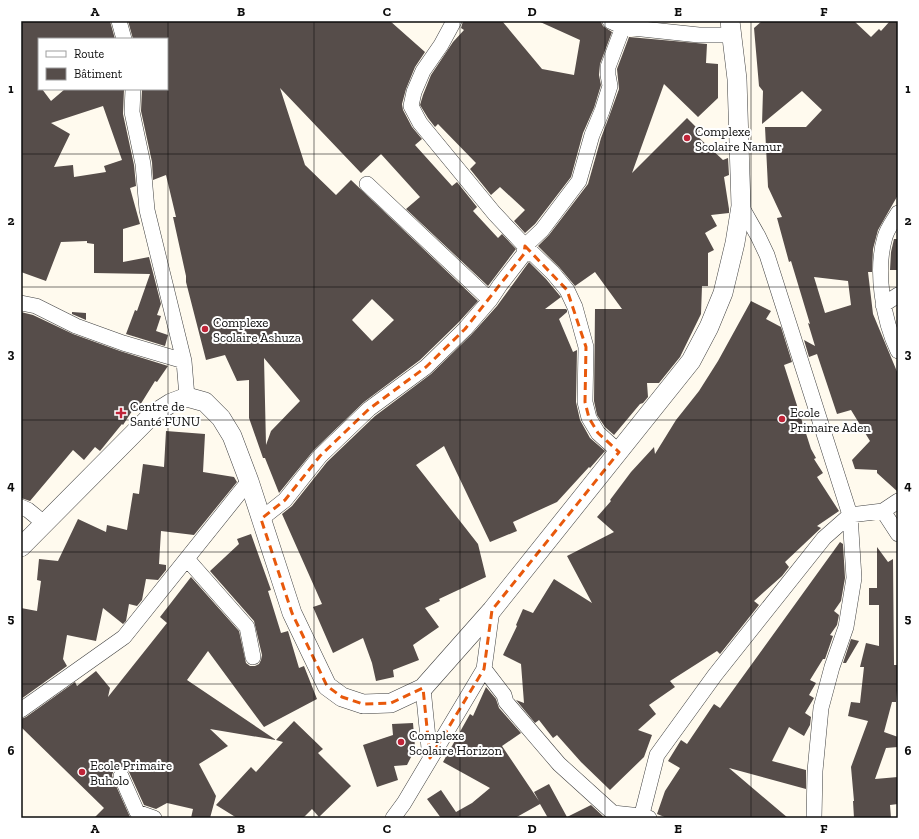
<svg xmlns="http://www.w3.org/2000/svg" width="919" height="839" font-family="'Zilla Slab',serif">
<rect width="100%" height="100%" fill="#fffaee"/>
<path fill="#564d4a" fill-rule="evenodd" d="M21,21h89l5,18h-76v50h3l9,12 14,-12h59l-1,25 11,51 2,21 -6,2 10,36 -17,5v33l26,-5 12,47 -4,11 4,1 -5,15 12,4 -3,11 -39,-12 9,-24 2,1 13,-37 -56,-1v-29l-7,-1v-2l-26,1 -15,39 -25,-9zM103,106l19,54 -18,6 2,6 -32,5 -1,-12 -19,2 16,-33 -19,-11z
M128,21h262l35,31 -10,15 -9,22 -4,15 1,6 9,17 10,12 -7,6 37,41 5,-4 20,25 -4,4 25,27 4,-4 14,15 -28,37 -82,-77 14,-12 -39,-43 -20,19 -81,-85 25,77 31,30 15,-15 127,121 -20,22 -38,37 -56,42 -50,48 -35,43 -14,-35h-2l-14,-40v-38l-12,1 -12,-26 -19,5 -20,-78v-6l-13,-59h3l-10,-42 -13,5 -1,-18 -11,-51 1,-22h25v-50h-34zM372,299l22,21 -22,21 -20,-21zM264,358l36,43 -29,30 -5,14z
M463,21h39l40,48 32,6 6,-35 -42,-19h61l2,1 2,4 9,6 -12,32 -1,11 2,10 -7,23 -11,25 -12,44 -36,47 -10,9 -11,-12 11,-11 -25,-23 -9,8 -21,-26 6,-6 -38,-39 -3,3 -7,-9 -8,-13 3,-10 8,-20 22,-33 11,-12 -3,-2z
M762,21h92l17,16 8,-8 2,2 9,-10h8v174l-20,35 -5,19 -1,23h-4l5,42 25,60v118l-21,-19v-3l-22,-1 -3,-9 18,-19 -19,-31 -14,4 -20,-60 -8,3 -5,-17 11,6 -7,-23 2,1 -19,-63 -2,1 -12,-44 5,-1 -14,-30 -3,-60h41l16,-17 -20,-19 -40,33 1,-33 -4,-5 -5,-58zM814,277l34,4 3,24 -26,8z
M629,37l78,7 -1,19 12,1v34l-20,19 -34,-33 -32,89 55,-55 13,13 -4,4 27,25 5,-2 1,17 -5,2 5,32v4l-18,2 6,11 -12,7 9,17 -6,3v33h-6l-1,28 -21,43 -21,26h-12l1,14 -5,6 -3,1 -26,31 -9,-8 -8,-12 -3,-14 1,-92h27l-27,-37 -20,14 -16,-19 -21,-21 11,-11 39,-51 13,-46 9,-24 9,-25 -2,-20z
M894,239h4v31h-8l1,-18z
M529,262l17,17 15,18 -16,12h21l1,1v2l-8,7 14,33 4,-2 -1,52 4,18 10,18 15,13 -15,17 -1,-1 -32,35 -44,20 4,9 -27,11 -46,-96 -28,19 62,79 8,33 -47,22 1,2 -15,7 14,19 -26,18 6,15 -26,10 1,7 -18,4 -4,-18 -9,-25 -30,15 -20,-46 9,-3 -40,-90 10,-8 35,-44 48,-46 56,-42 40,-39 26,-29z
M751,301l20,10 -5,8 15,8 11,35 -8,3 27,84 5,9 -2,1 9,14 -6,4 22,34 -22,15 4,2 -36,34 4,5 -7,9 -28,25 5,4 -39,49 -3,-3 -47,30 5,6 -26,18 7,9 -18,16 14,5 -8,22 -34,33 -29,-28 -24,-27 -4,3 -14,-18 -4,3 -19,-23 8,3 -3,-39 -18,-9 14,-29 -1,-1 7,-16 10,4 21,-34 38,24 -25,-47 47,-24 -17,-15 14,-16 -1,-1 21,-28 23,-25 1,7 21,-34 23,-29 19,-30z
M21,312l12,3 40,19 47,17 48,15 -11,16 -2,-1 -18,29 -3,-2 -11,17 -1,-1 -22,27 -5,-4 -11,13 -11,-10 -43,51 -9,-3z
M72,312l14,1v7l-14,-6z
M166,431l39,3 -2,38 31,5 3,5 -43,53 -33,-4 -2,33 7,1v5l-8,10 -12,-1 -4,21 -5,6 -8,-2 -3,17 -3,3 -20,-16 -7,33 -29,-6 -4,24 4,7 -46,33v-91l16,3 4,-30 -4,-1 2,-21 19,2 20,-42 28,13 1,-7 20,5 6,-37 6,1 4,-30 21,3z
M251,534l20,56 -3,1 13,42 7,-2 11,37 5,-2 13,33 -53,28 -56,-76 -21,29 89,60 -66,-11 18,17 -29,18 17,32 -6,22h-19l2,-9 -26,-6 -11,6 -12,-4 -15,-33 -3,-3 -4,-2 -4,1 -4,2 -2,5 1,4 17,38 -2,1h-34l10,-10 -83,-81v-8l5,-2 49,-35 2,4 19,-15 14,17 -2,9 59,-74 -7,-6 31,-40 48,54 7,32 4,3h5l4,-2 2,-4 1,-5 -8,-34 -44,-50 29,-27 -2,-5z
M840,542l3,2 2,34 -4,23 -7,10 5,4 -2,10 -7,10 3,1 -8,23h-2l-13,21 6,3 -7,12 5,3 -9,15 6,4 -1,8 -6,11 -15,-9 -17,34 34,9v19l-77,-21 59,50h-121l-10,-4 8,-23 15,-23 -12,-7 13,-21 6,4 27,-40 6,4z
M877,547l11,15 5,-3 1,106h4v14l-2,23h-4l-8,30 14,5v10l-12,1 -11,31 23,-2v27l-8,1 1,13h-37l-1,-17h1l-3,-34 17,-46 -20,-5 3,-14 9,1 4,-36h-4l6,-24 13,3v-41h-10v-17h8z
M851,639l8,2 -13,22h-3z
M486,687l10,12 3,9 22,25 -19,13 37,55 -5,-9 15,-8 18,33 24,-12 14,13h-57l-8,-14 -25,14h-74l-14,-19 14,-9 15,22 16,-9 18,-15 -47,-26 27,-48 3,2z
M294,721l29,28 -5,4 33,33 -32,31 -7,-8 -9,9h-66l-21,-13 35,-38 5,5 27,-30 -7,-2z
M413,723l2,24 -6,-3 5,7 -7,14 -13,1 4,14 -21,7 -14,-42 30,-10 -1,-11z"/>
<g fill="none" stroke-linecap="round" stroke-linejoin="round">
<g stroke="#404040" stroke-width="16">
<path id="minor" d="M119,21l5,18
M454,21l-13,24 -18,26 -9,21 -3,14 9,17 74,90 31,33 28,27 14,17 8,17 11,40 -1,55 4,16 9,15 21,19
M610,21l13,6 76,8h33
M133,89l-1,23 11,52 4,46 37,151 3,36
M367,184l123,116
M741,206l17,30 9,19 83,260 4,63 -8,49 -14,40 -11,41 -6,63 -1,47
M898,213c-4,7 -11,16 -13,24 -10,33 -2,83 13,114
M21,303l15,3 40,20 47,17 61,18
M883,305l15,-10
M21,507l7,3 16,13
M883,511l15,23
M261,519l24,-19 35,-44 49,-47 57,-42 39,-38 25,-29 10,-15 24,-31 1,-8 17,-16 37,-49 13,-46 10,-24 8,-25 -2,-11v-8l15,-40
M187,559l60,68 6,30
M484,669l20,26 2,7 53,62 54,49 28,3 8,2
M423,688l7,70
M21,710l103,-73 125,-156
M121,776l16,36 17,6
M393,818l11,-15 80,-134 8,-59
M641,818l16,-63 58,-80 109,-137 26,-23 33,-4 15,-10"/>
</g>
<g stroke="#404040" stroke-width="20">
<path id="tertiary" d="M21,547l131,-132 19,-12 16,-6 18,5 16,16 11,18 17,45 43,132 35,73 15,11 21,7 28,-1 32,-15 69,-78 199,-249 18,-34 14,-34 12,-50 6,-37 -4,-127 -7,-58"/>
</g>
<use href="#minor" stroke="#fff" stroke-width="15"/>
<use href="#tertiary" stroke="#fff" stroke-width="19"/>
</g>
<path fill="none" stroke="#e8590c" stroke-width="3" stroke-dasharray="8 5" stroke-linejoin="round" d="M525,246l42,44 19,57 -1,55 4,16 9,15 21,19 -127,158 -8,59 -54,89 -7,-70 -32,15 -28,1 -21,-7 -15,-11 -35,-73 -31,-94 24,-19 35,-44 49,-47 57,-42 39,-38 59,-75z"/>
<path fill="none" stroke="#0d0d0d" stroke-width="1" stroke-opacity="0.55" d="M168,21v797M314,21v797M460,21v797M605,21v797M751,21v797M21,154h877M21,287h877M21,420h877M21,552h877M21,684h877"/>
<g fill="#bf2438" stroke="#fff" stroke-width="1.5">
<circle cx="687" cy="138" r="4"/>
<circle cx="205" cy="329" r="4"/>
<path d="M119 407h4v4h4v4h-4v4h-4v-4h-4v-4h4z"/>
<circle cx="782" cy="419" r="4"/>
<circle cx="401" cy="742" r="4"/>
<circle cx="82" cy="772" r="4"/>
</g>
<g text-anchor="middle" stroke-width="4" stroke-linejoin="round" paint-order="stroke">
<g font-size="13" fill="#0d0d0d" stroke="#fff" text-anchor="start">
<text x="695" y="136">Complexe<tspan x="695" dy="15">Scolaire Namur</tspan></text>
<text x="213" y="327">Complexe<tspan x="213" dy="15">Scolaire Ashuza</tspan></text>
<text x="130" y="411">Centre de<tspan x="130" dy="15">Santé FUNU</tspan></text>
<text x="790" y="417">Ecole<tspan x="790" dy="15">Primaire Aden</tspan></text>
<text x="409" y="740">Complexe<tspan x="409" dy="15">Scolaire Horizon</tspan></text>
<text x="90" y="770">Ecole Primaire<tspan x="90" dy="15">Buholo</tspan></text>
</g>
</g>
<rect width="919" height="839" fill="none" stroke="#ffffff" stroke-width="44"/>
<rect x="38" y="38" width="130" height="52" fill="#ffffff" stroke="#9e9e9e"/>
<rect x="46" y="51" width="20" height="6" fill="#ffffff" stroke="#9e9e9e"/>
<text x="74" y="58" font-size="12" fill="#0d0d0d">Route</text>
<rect x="46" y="68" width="20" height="12" fill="#564d4a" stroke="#9e9e9e"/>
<text x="74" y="78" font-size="12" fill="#0d0d0d">Bâtiment</text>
<rect x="22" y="22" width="875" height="795" fill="none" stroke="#0d0d0d" stroke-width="1.5"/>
<g font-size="13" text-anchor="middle" font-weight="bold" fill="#0d0d0d">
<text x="95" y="16">A</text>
<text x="241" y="16">B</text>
<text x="387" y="16">C</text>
<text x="532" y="16">D</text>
<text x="678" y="16">E</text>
<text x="824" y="16">F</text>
<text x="11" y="93">1</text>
<text x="908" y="93">1</text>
<text x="11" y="225">2</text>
<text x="908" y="225">2</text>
<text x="11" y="358">3</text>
<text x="908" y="358">3</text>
<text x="11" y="490">4</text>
<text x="908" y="490">4</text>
<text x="11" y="623">5</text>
<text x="908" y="623">5</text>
<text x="11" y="755">6</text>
<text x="908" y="755">6</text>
<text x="95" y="833">A</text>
<text x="241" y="833">B</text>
<text x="387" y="833">C</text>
<text x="532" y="833">D</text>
<text x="678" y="833">E</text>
<text x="824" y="833">F</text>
</g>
</svg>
